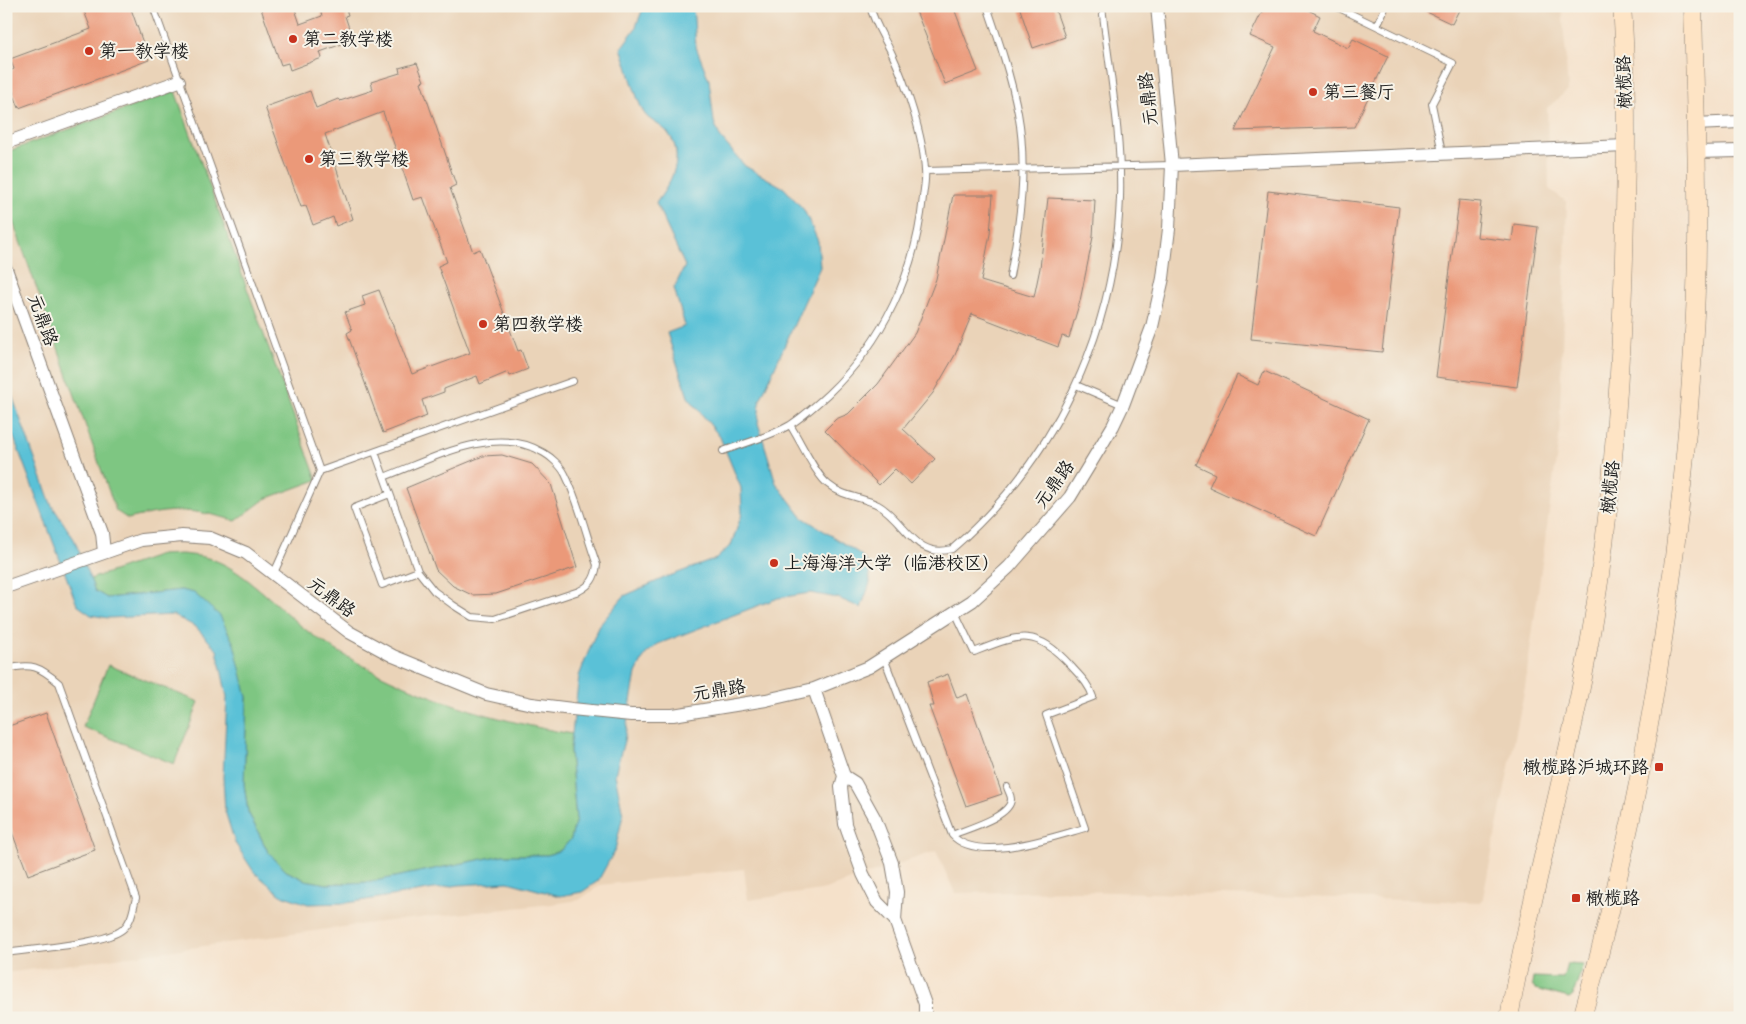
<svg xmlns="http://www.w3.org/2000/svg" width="1746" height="1024" font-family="Delius,'LXGW WenKai TC',sans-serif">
<rect width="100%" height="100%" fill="#f7f3e8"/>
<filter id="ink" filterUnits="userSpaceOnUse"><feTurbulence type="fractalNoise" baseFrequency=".02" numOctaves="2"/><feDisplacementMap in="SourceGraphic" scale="10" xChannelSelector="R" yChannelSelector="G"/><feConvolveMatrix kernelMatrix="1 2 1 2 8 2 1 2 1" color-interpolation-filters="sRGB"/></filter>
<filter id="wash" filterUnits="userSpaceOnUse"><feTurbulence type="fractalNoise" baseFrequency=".0096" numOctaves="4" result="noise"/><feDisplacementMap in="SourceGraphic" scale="20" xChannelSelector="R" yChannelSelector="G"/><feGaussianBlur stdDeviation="1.12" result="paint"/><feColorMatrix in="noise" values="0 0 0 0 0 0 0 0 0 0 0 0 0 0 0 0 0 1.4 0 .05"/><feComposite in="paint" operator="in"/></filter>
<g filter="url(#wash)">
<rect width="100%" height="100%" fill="#f5e1ca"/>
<path fill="#ead3b8" d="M6,6h1556l6,84 -21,18 2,81 18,13 -8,236 -34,249 -43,215 -405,-11 -122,2 -19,-42 -114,39 -74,10 -4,-31 -144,16 -21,15 -27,4 -172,18 -374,51z"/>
<path fill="#7ec682" stroke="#4d714f" d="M175,91l142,389 -52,19 -29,22c-44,-13 -64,-13 -108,-2l-12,-8 -110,-309v-50z
M181,554c11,1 22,2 33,6 35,13 69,54 100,76 78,53 166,82 258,98l-2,16 6,69 -5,20 -10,11 -13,5h-45l-132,27 -44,2 -22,-4 -19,-9 -18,-19 -20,-40 -4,-28 3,-87 -53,-104 -13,-3 -74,8 -12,-7 -5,-12 70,-24z
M108,665l91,37 -25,62 -91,-37z
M1567,964l16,1 -10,30 -4,3 -34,-9 -3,-4 1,-8 30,1z"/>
<path fill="#5ac1d7" stroke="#3b6e7a" d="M644,6h49l3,41 13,33 5,42 6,15 25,29 39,22 20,22 14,31 2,26 -60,133 -2,23 18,60 26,34 58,37 9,11 1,18 -9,25 -23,-10 -28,-5 -32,5 -120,46 -13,11 -9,18 -12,68 -9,33 8,41 -8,35 -17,31 -16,11 -22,4 -52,-14 -49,3 -112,18 -39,1 -27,-9 -27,-23 -19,-29 -10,-32 -2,-34 4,-80 -10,-47 -21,-23 -23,-12 -65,3 -17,-3 -14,-10 -71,-188v-38l45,125 23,35 21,52 12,7 74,-8 13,3 26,23 14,28 13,53 -3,87 4,28 20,40 18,19 19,9 22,4 43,-2 133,-27h45l13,-5 10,-11 5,-20 -6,-69 9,-74 19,-49 26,-31 40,-18 52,-19 15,-14 11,-31 -1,-26 -21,-51 -32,-40 -21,-64 18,-7 -11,-38 11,-22 -29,-63c15,-20 30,-47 12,-70 -6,-8 -19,-12 -24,-20 -9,-16 -16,-47 -23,-65l14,-19z"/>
<g id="blocks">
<path fill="#eb9979" d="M82,6h48l19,54 -130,48 -13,-35 8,-4 -4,-10 81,-30z
M260,6h34l6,18 22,-8 -3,-10h26l3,9 -3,1 8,24 -33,12 2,6 -32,12 -2,-7 -7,2z
M914,6h39l25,65 -33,13z
M1019,6h35l11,31 -32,11z
M1265,6h35l20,10 -7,15 35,17 5,-9 35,17 -34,71 -119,4 40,-84 -25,-11z
M1414,6h47l-9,18z
M417,63l7,18 -3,1 35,103 -6,3 23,64 7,-3 38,102 3,-1 7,19 -18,7 -2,-4 -28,12 -3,-8 -33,13v3l-22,8 5,16 -44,17 -36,-100 5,-3 -7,-18 20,-7 -3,-9 17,-6 33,84 58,-21 -32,-87 9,-4 -24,-65 -10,3 -30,-88 -58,22 28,85 -17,7 -3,-9 -20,8 -7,-19 -5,1 -36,-100 45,-16 6,17 22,-9 2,2 33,-11 -2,-8 29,-9 -1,-5z
M1268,191l131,16 -17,145 -131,-13z
M953,195h40l-3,39 -9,47 53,16 6,-29 8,-70 47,2 -2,37 -13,64 -11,37 -7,-2 -4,11 -86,-33 -17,41 -22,38 -30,36 32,30 -24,25 -16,-15 -16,16 -54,-55 11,-11 12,-5 30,-30 37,-51 21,-54z
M1459,200l22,2 -4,35 35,4 2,-17 24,3 -21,160 -81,-10z
M1264,371l105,48 -53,117 -107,-49 6,-13 -19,-9 41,-90 21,10z
M502,455l30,9 19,20 26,83 -81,27 -24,1 -19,-9 -17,-16 -30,-82 77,-32z
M948,674l9,24 10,-4 35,100 -36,12 -37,-100h5l-7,-24z
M46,713l49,137 -67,25 -22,-59v-89z"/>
</g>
</g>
<g filter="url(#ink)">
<use href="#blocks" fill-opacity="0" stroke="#887e73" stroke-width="1"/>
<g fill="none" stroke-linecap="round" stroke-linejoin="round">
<g stroke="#887e73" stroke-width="8">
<path id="service" d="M153,6l167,465 253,-90
M987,6c12,35 24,70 31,107 10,54 2,109 -8,163
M1335,6l118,57 -21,41 10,49
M1377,26l9,-20
M925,171l247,-6
M1076,385l47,20
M790,425c10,15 26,51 39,60 14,12 34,12 49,20 27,15 37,55 74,44 103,-89 163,-216 168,-351 2,-64 -11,-128 -18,-192
M723,451c22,-8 46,-14 67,-26 14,-9 26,-20 38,-31 55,-52 88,-122 95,-197 1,-9 3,-18 2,-26 -1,-33 -19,-87 -33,-117 -7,-15 -18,-31 -22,-48
M375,452l43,119 16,20 19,14 19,12 23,2 84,-28c12,-6 16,-13 18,-26 -11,-30 -18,-63 -32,-91 -4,-8 -14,-17 -21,-21 -49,-30 -112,6 -160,24
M390,494l-36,14 28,77 36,-14
M274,573l46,-102
M884,658l68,177c25,29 101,2 133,-7l-39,-113 47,-18c-4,-13 -13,-21 -22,-31 -36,-39 -51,-32 -97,-14l-19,-40
M6,669c26,-6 33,-3 53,14l77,215c-3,11 -4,23 -13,31 -17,15 -92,20 -117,24
M952,835c14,-6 59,-18 59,-36 0,-4 -3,-8 -4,-12"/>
</g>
<g stroke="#887e73" stroke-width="14">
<path id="minor" d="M1695,124l45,-2
M6,143l173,-62
M1696,152l44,-1
M1172,165l454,-19
M6,269l96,264 2,19
M6,587l135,-47 41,-4 28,2 36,15 103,79 44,24 93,38 46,10 40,5 59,6h42l93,-15 48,-11 55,-22 103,-66 37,-34 61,-70 43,-71 10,-21 29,-78 11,-49 6,-49 3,-64 -15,-159
M814,689l30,87 -3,11 4,37 18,50 14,28 18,18 30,84v14
M844,776l11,7 20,36 17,44 5,29 -2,28"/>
</g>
<g stroke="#887e73" stroke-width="19">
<path id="secondary" d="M1509,1018c21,-122 56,-240 78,-362 24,-131 33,-264 37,-398 2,-84 4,-168 -2,-252
M1582,1018c65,-229 101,-467 113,-704 5,-102 0,-205 -2,-308"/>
</g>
<use href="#service" stroke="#fff" stroke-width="6"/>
<use href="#minor" stroke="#fff" stroke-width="12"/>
<use href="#secondary" stroke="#fee4c5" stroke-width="18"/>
</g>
</g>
<g fill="#c8321e" stroke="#f7f3e8" stroke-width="2">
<circle cx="293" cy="39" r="5"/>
<circle cx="89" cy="51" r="5"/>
<circle cx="1313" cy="92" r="5"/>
<circle cx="309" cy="159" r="5"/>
<circle cx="483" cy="324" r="5"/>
<circle cx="774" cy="563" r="5"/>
<rect x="1654" y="762" width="10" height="10" rx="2.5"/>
<rect x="1571" y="893" width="10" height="10" rx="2.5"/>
</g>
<g text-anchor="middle" stroke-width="4" stroke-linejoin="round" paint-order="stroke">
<g font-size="18" fill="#1c1c1c" stroke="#f7f3e8" text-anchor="start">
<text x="303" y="45">第二教学楼</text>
<text x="99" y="57">第一教学楼</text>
<text x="1323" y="98">第三餐厅</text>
<text x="319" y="165">第三教学楼</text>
<text x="493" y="330">第四教学楼</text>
<text x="784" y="569">上海海洋大学（临港校区）</text>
<text x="1649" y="773" text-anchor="end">橄榄路沪城环路</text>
<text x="1586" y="904">橄榄路</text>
</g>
<g font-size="18" fill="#1c1c1c" stroke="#f7f3e8">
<text transform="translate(1624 82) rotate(-92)" y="6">橄榄路</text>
<text transform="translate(1148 99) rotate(-96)" y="6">元鼎路</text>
<text transform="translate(43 320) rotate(70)" y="6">元鼎路</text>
<text transform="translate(1054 484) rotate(-54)" y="6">元鼎路</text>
<text transform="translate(1610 487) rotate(-84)" y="6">橄榄路</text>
<text transform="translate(332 597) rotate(37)" y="6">元鼎路</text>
<text transform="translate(719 690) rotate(-9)" y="6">元鼎路</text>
</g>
</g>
<rect width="1746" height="1024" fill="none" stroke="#f7f3e8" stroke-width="25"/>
</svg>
